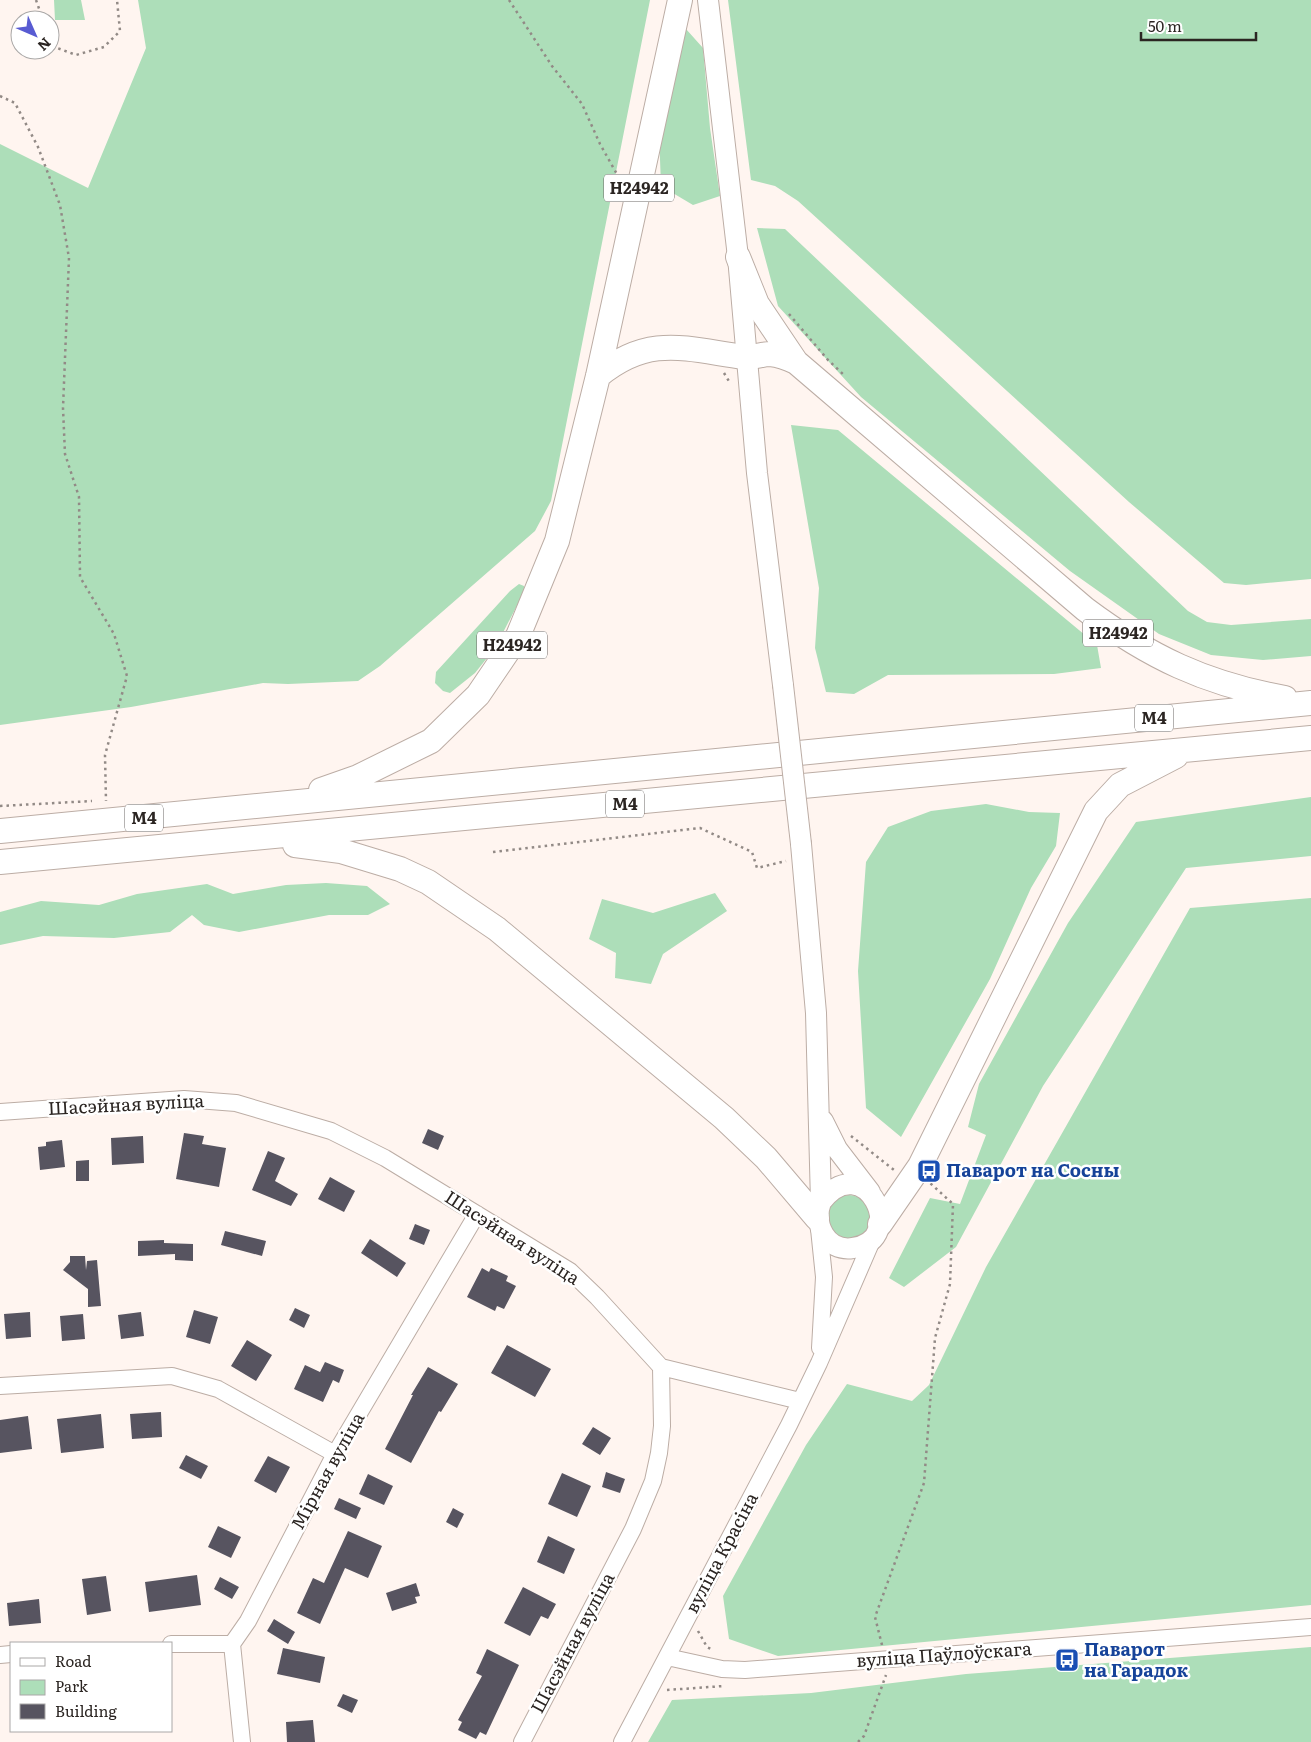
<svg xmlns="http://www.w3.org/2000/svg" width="1311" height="1742" font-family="Literata,serif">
<rect width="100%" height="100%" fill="#fff5f0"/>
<path fill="#addeb9" d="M54,0h27l4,20h-30z
M138,0h512l-99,501 -16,30 -155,135 -22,15 -70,3 -25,-1 -132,24 -131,18v-581l88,44 58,-140z
M728,0h583v579l-65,6 -22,-2 -95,-81 -331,-301 -23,-15 -24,-6z
M686,29l17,19 7,80 10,68 -27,9 -32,-19 -2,-54z
M757,228l28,1 403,382 19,11 24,3 80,-6v37l-48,4 -52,-5 -52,-21 -89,-63 -209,-174 -83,-91z
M791,425l47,5 259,215 4,23 -47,6 -166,1 -34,19 -28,-2 -11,-44 4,-60z
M519,584l5,2v6l-29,56 -20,25 -25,20 -7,-2 -8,-8 1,-11 74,-81z
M1311,797v59l-125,12 -143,218 -87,161 -52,40 -15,-9 41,-80 30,6 26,-69 -18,-8 11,-43 89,-161 68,-101z
M986,804l43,8 31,1 -4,33 -25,42 -41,91 -89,158 -35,-29 -8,-137 8,-109 22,-35 43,-16z
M326,883l41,3 23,18 -22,11h-39l-90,17 -35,-7 -12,-10 -22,17 -56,6 -71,-2 -43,9v-33l41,-11 58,4 38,-11 70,-10 26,10 53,-9z
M715,893l12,18 -64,43 -12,30 -36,-6 1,-25 -27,-14 13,-40 51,14z
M1311,898v707l-533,51 -49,-17 -6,-43 83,-151 41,-61 65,17 17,-16 57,-118 204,-359z
M827 1217a22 22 0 1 1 44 0a22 22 0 1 1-44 0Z
M1311,1647v95h-663l24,-42 139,-7 155,-19z"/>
<path fill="#575460" d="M428,1129l16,7 -6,14 -16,-7z
M184,1133l20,3 -2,8 24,4 -7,39 -43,-8z
M143,1136l1,27 -32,2 -1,-27z
M62,1140l3,27 -25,3 -2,-23 8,-1v-4z
M268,1151l17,7 -10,23 23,13 -7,12 -39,-16z
M89,1160v21h-13v-20z
M330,1177l25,14 -11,21 -26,-13z
M415,1224l15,6 -6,15 -15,-6z
M225,1231l41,10 -4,15 -41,-11z
M370,1239l36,24 -9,14 -36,-24z
M164,1240v3l29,1v17l-18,-1v-6l-37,2v-15z
M70,1256h15l1,14 1,-9 10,-1 4,46 -13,1v-18l-25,-19 7,-8z
M482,1268l7,4 2,-4 17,8 -2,5 10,5 -12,23 -7,-3 -2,5 -28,-14z
M295,1308l15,7 -6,13 -15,-8z
M194,1310l24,7 -8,27 -24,-7z
M30,1312l1,25 -25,2 -2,-25z
M141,1312l3,24 -23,3 -3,-24z
M83,1314l2,25 -23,2 -2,-25z
M247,1340l25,15 -16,26 -25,-15z
M507,1345l44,24 -16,28 -44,-24z
M325,1362l19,8 -5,13 -6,-3 -10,22 -29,-13 11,-24 15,7z
M428,1367l30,17 -17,28 -2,-1 -28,52 -26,-14 28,-54h-2z
M161,1412l1,25 -30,2 -2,-25z
M101,1414l3,34 -43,5 -4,-34z
M28,1416l4,33 -32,4v-33z
M593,1427l18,11 -11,17 -18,-11z
M186,1455l22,11 -7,13 -22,-11z
M268,1456l22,11 -14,26 -22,-12z
M606,1472l19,7 -5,14 -18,-6z
M562,1473l29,13 -14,31 -29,-13z
M368,1474l25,12 -9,19 -25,-11z
M339,1498l22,10 -5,11 -22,-10z
M453,1508l11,6 -7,14 -11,-6z
M218,1526l23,11 -10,21 -23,-11z
M348,1531l34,15 -14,32 -23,-10 -25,56 -23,-11 16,-35 11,5z
M548,1536l27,13 -11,25 -27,-12z
M197,1575l4,30 -52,7 -4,-30z
M106,1576l5,35 -24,4 -5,-36z
M220,1577l19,10 -7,12 -18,-10z
M416,1583l4,13 -5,1 2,6 -25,8 -6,-18z
M523,1587l33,17 -8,15 -7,-3 -11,20 -26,-13z
M39,1599l2,24 -32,3 -2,-23z
M274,1619l21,13 -7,12 -21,-13z
M283,1648l42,9 -5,26 -43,-9z
M487,1649l32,16 -33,70 -6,-3 -4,7 -18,-9 4,-8 -4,-2 24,-44 -6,-3z
M343,1694l15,6 -6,13 -15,-7z
M313,1720l2,22h-28l-1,-20z"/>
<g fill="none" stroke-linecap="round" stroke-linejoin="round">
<g stroke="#bcada5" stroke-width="18">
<path id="minor" d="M0,1112l184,-13 52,4 95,28 54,27 185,113 27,26 64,70 1,59 -3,27 -6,28 -20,48 -111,213
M819,1229l5,48 -4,71
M661,1367l139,34
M0,1386l172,-10 46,13 117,65
M171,1644h61
M0,1655l11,-1
M667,1657l55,12 23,1 566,-43
M242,1742l-10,-98 16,-23 87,-167 142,-240
M622,1742l167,-317 30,-62 55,-127"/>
</g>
<g stroke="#bcada5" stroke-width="22">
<path id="major" d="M708,0l30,257 19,216 26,212
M801,844l15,169 5,189c-8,22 5,50 32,46 58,-9 11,-102 -32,-46
M823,1121l14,28 33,43"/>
</g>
<g stroke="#bcada5" stroke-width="26">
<path id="highway" d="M738,257l19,47 39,58 289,247c64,48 121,75 200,89
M598,376c51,-42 87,-27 146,-19 9,1 18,-3 26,-3 10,1 18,4 26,8
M321,790l37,-13 73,-36 47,-46 40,-59 39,-95 41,-165 82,-376
M0,831l1311,-128
M295,845l46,6 59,18 28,13 69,47 227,189 42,40 51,60
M0,862l1311,-124
M880,1224l40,-58 176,-355 24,-26 56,-29"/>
</g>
<path stroke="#928a86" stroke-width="2.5" stroke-dasharray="2.5 4" stroke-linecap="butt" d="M36,0l7,20
M509,0l43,66 30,38 18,40 18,32 5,3
M50,40l2,6 24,9 28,-8 16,-16 -3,-31
M0,96l15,7 23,44 22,58 9,53 -6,150 2,46 14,43 1,80 34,57 13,42 -22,79 1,46
M789,314l39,46 16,15
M724,373l6,10
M0,806l92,-5
M493,852l207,-24 52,24 5,16 29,-7
M851,1136l43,34
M698,1631l9,16 6,3
M882,1645l-7,-28 49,-134 11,-145 15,-54 3,-80 -23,-21
M667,1690l57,-4
M858,1742l6,-6 22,-61"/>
<use href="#minor" stroke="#fff" stroke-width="16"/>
<use href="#major" stroke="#fff" stroke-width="20"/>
<use href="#highway" stroke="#fff" stroke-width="24"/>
<g stroke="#bcada5" stroke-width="22" stroke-linecap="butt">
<path id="major-bridge" d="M783,685l18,159"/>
</g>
<use href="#major-bridge" stroke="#fff" stroke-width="20"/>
</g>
<defs>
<g id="bus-square" transform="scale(1.25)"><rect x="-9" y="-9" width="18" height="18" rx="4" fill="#1a4fb4" stroke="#fff"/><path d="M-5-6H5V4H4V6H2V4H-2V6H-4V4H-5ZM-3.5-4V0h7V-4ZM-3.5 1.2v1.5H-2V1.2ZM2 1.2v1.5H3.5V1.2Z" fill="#fff"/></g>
</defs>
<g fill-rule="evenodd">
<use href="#bus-square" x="929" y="1171"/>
<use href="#bus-square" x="1067" y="1660"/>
</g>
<g text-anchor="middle" stroke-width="5" stroke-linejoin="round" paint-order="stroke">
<g fill="#fff" stroke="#6b6664" stroke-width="1">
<rect x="604" y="174.5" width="70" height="27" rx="4"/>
<rect x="1083" y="619.5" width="70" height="27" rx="4"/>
<rect x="477" y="631.5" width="70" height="27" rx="4"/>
<rect x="1135" y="704.5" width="38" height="27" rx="4"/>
<rect x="606" y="790.5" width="38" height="27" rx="4"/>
<rect x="125" y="804.5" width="38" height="27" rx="4"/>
</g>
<g font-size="16" font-weight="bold" fill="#2b2522">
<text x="639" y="194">Н24942</text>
<text x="1118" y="639">Н24942</text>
<text x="512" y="651">Н24942</text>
<text x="1154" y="724">М4</text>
<text x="625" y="810">М4</text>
<text x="144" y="824">М4</text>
</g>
<g font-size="18" fill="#2b2522" stroke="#fff">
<text transform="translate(126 1105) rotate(-3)" y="6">Шасэйная вуліца</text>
<text transform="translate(512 1238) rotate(33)" y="6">Шасэйная вуліца</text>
<text transform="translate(328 1471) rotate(-61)" y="6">Мірная вуліца</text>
<text transform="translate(722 1553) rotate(-62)" y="6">вуліца Красіна</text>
<text transform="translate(573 1643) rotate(-62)" y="6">Шасэйная вуліца</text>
<text transform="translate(944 1655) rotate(-4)" y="6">вуліца Паўлоўскага</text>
</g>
<g font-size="18" font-weight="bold" fill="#164399" stroke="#fff" text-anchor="start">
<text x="946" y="1177">Паварот на Сосны</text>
<text x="1084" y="1656">Паварот<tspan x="1084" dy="21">на Гарадок</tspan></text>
</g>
</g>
<rect x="10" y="1642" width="162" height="90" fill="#ffffff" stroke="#aaa8a7"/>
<rect x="20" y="1658" width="25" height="8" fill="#ffffff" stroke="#aaa8a7"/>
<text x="55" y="1667" font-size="15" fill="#2b2522">Road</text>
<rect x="20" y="1680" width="25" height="15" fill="#addeb9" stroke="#aaa8a7"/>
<text x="55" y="1692" font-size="15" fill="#2b2522">Park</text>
<rect x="20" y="1704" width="25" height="15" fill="#575460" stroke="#aaa8a7"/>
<text x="55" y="1717" font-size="15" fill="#2b2522">Building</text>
<g transform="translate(35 35) rotate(135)"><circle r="24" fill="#ffffff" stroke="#aaa8a7"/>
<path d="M0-4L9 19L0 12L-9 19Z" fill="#585bd2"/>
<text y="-8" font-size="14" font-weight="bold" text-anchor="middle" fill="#2b2522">N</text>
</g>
<path d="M1141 32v8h115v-8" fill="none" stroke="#2b2522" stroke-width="2.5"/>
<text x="1148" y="32" font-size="15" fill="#2b2522" stroke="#ffffff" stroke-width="4" paint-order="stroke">50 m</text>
</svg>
